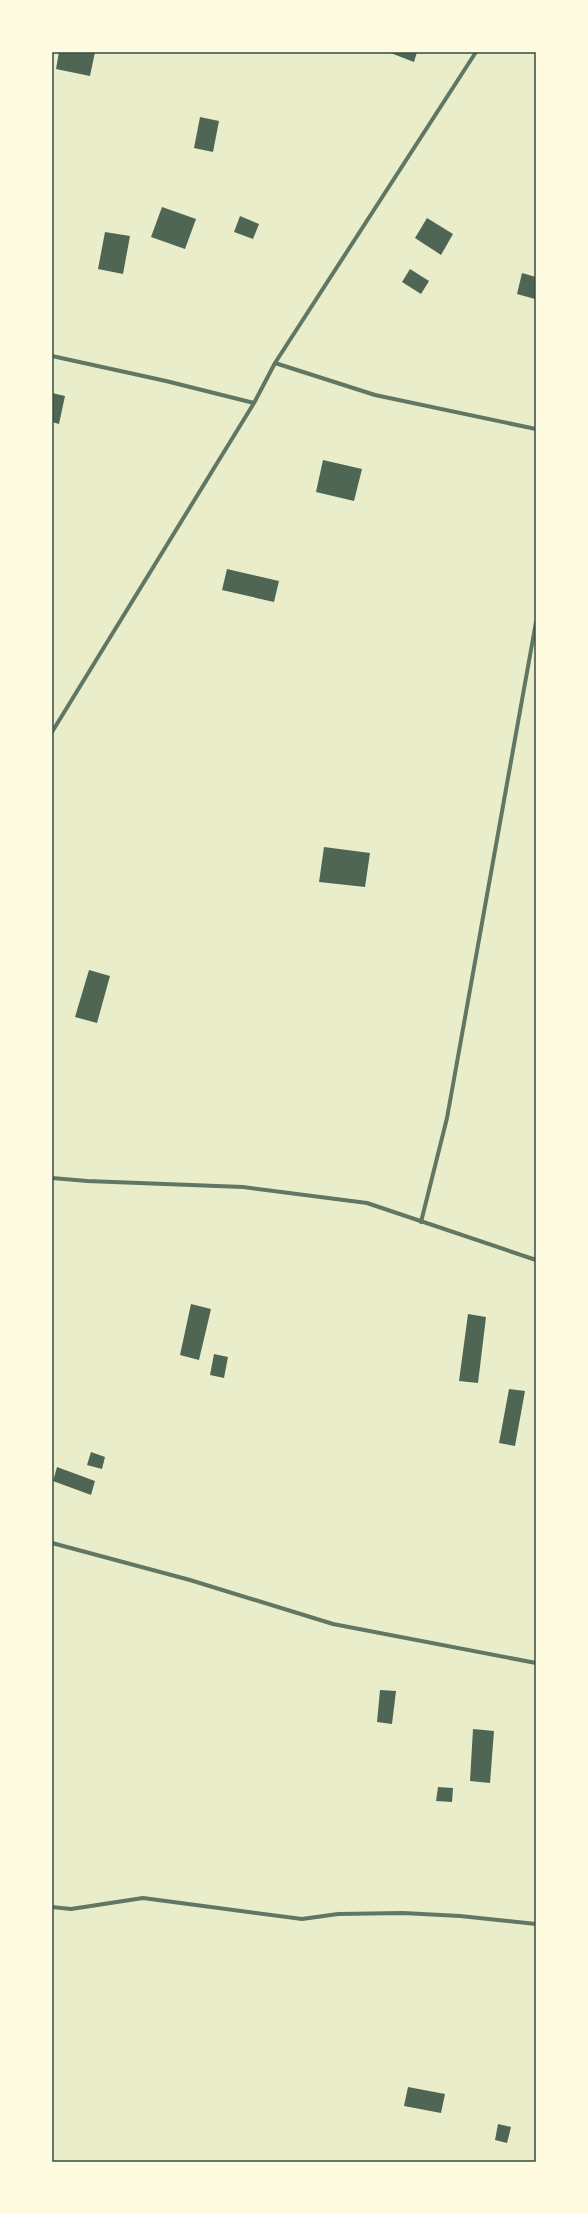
<svg xmlns="http://www.w3.org/2000/svg" width="588" height="2214" font-family="Quicksand,sans-serif">
<rect width="100%" height="100%" fill="#e9edc9"/>
<path fill="#4f6655" d="M59,52h36l-5,24 -34,-7z
M388,52h29l-3,10z
M200,117l19,4 -6,31 -19,-4z
M162,207l34,12 -11,30 -34,-12z
M240,216l19,8 -6,15 -19,-7z
M427,218l26,16 -12,21 -26,-17z
M105,232l25,4 -7,38 -25,-5z
M410,269l19,12 -8,13 -19,-12z
M522,273l14,4 -1,22 -18,-5z
M52,393l13,3 -6,28 -7,-2z
M323,460l39,9 -8,32 -38,-9z
M227,569l52,12 -5,21 -52,-12z
M324,847l46,6 -5,34 -46,-5z
M89,970l21,6 -13,47 -22,-6z
M191,1304l20,5 -12,51 -19,-5z
M468,1314l18,3 -8,66 -19,-2z
M214,1354l14,3 -4,21 -14,-3z
M509,1389l16,2 -10,55 -16,-3z
M91,1452l14,5 -3,12 -15,-4z
M57,1467l38,14 -4,14 -38,-14z
M380,1690l16,1 -4,33 -15,-2z
M473,1729l21,2 -4,52 -20,-2z
M438,1787l15,1 -1,14 -16,-1z
M408,2087l37,7 -4,19 -37,-7z
M498,2124l13,3 -4,16 -12,-3z"/>
<g fill="none" stroke-linecap="round" stroke-linejoin="round">
<path stroke="#617663" stroke-width="4" d="M52,356l114,25 88,22
M275,363l100,32 161,34
M52,732l202,-329 21,-40 201,-311
M52,1178l35,3 156,6 124,16 169,57
M421,1222l26,-104 89,-496
M52,1543l138,37 143,44 203,39
M52,1907l19,2 72,-11 159,21 36,-5 65,-1 57,3 76,8"/>
</g>
<rect width="588" height="2214" fill="none" stroke="#fefae0" stroke-width="106"/>
<rect x="53" y="53" width="482" height="2108" fill="none" stroke="#344e41" stroke-width="1.5"/>
</svg>
